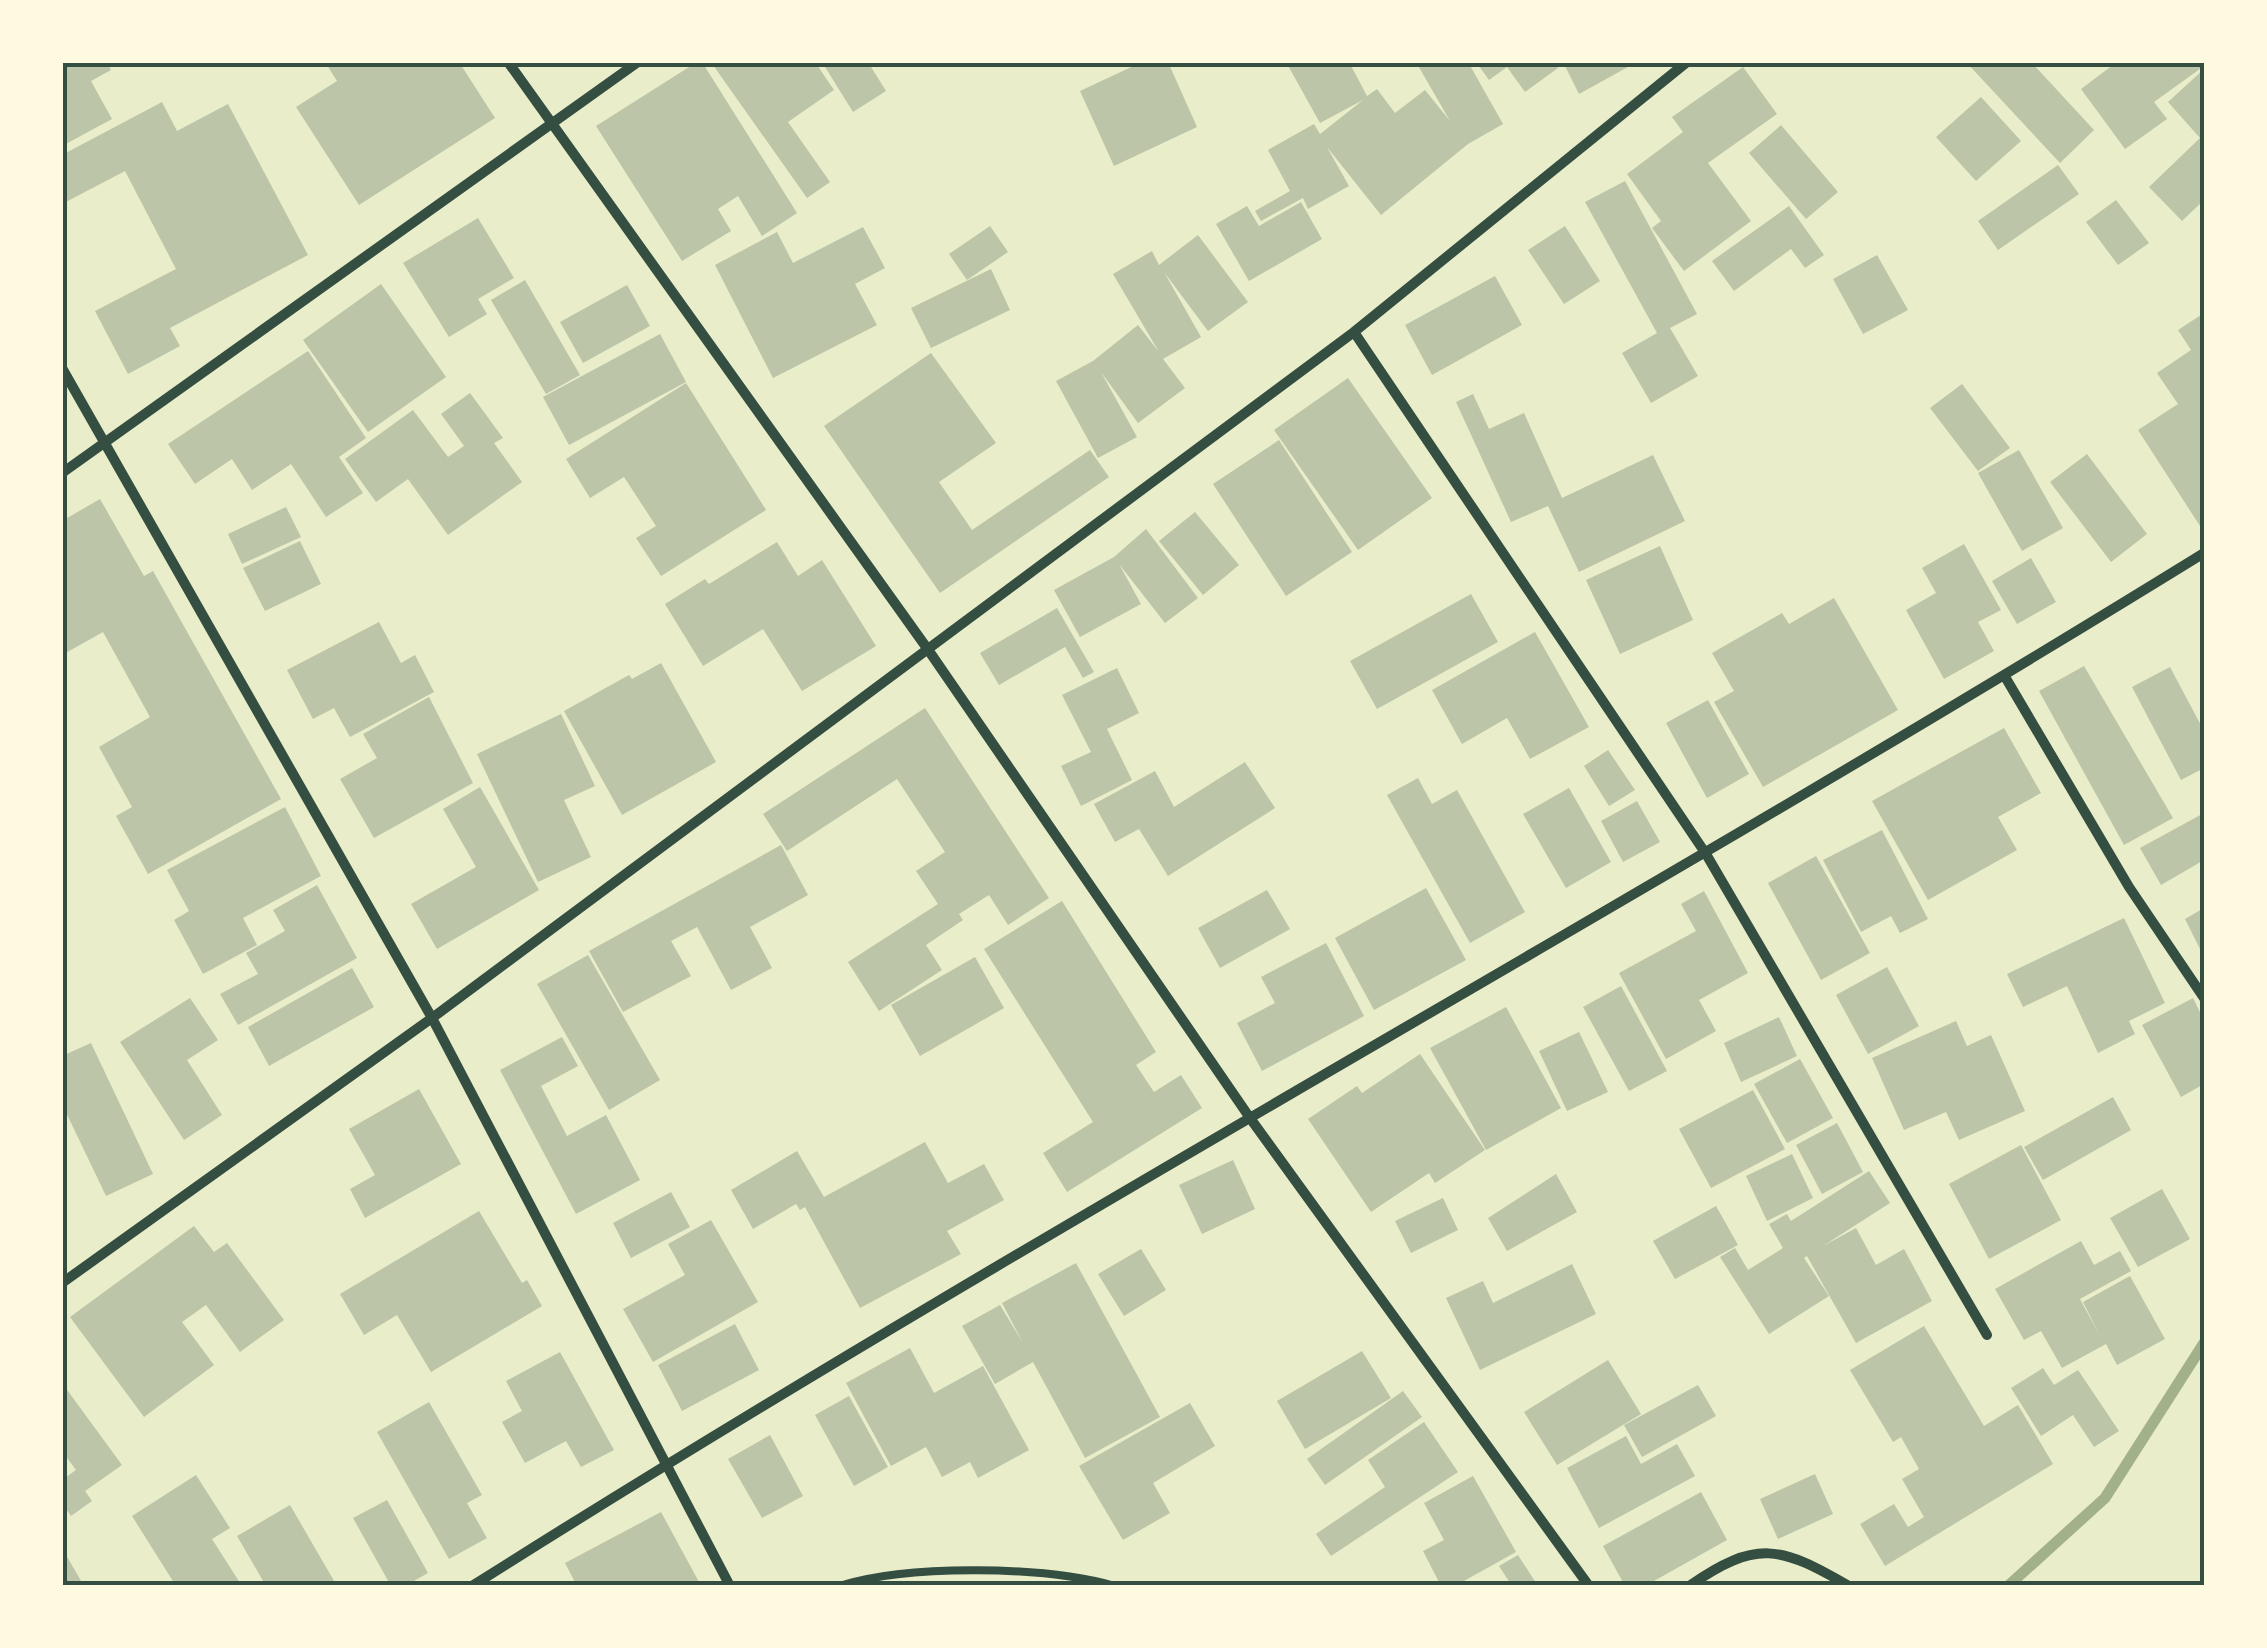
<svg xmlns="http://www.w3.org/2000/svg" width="2267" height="1648" font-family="'Noto Sans',sans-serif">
<rect width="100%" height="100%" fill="#e9edc9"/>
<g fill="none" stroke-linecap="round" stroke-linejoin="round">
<path stroke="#a3b18a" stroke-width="11" d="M2008,1586l97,-88 99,-155"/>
</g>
<path fill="#bcc5a7" d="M62,62h45l4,8 -20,11 21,38 -50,27z
M325,62h134l36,56 -136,87 -63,-98 41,-26z
M697,62h5l95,151 -35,23 -24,-40 -20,13 13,22 -49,30 -86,-135z
M717,62h98l19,28 -46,32 42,60 -23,16 -94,-133z
M822,62h46l18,29 -33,21z
M1142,62h26l29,65 -83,39 -34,-75z
M1286,62h63l18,34 10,-7 18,24 30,-23 25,31 -34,-59h52l35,62 -35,20 -87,71 -54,-68 22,39 -41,23 -5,-11 -42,23 -6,-10 35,-20 -22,-41 46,-26 6,10 43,-34 -43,23z
M1476,62h78l4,6 -33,24 -18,-25 -18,13z
M1563,62h74l-58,32z
M1966,62h65l63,68 -34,33z
M2117,62h87v4l-50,36 13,17 -42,30 -44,-60z
M1743,67l34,47 -69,49 43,58 -67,50 -32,-43 9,-7 -34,-47 56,-42 -11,-15z
M2204,69v131l-22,21 -33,-34 51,-49 -32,-36z
M1981,97l40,44 -45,40 -40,-44z
M162,102l15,29 51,-27 80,151 -138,73 10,18 -52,28 -33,-63 81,-42 -51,-98 -63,33v-49z
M1781,125l57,67 -32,27 -57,-66z
M2058,165l21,29 -81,56 -20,-29z
M1625,181l72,133 -27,14 28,48 -47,27 -29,-50 35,-20 -72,-131z
M2116,200l33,43 -31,22 -32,-43z
M1301,202l21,37 -73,42 -33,-57 31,-18 12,20z
M1789,206l35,49 -19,13 -14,-19 -57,42 -22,-30z
M478,218l36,60 -36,21 9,15 -38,23 -46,-74z
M990,226l18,26 -41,28 -18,-26z
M1565,226l35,55 -36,23 -36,-54z
M863,227l22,41 -30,16 22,41 -104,53 -58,-113 62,-33 16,31z
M1198,235l50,67 -40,29 -44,-59 37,65 -38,22 22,29 -47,35 -37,-51 36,65 -39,21 -42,-77 37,-20 45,-36 21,27 -46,-78 39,-23 7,14z
M1877,255l31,55 -45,24 -30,-55z
M991,269l19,41 -79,38 -20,-40z
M1495,276l27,49 -90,50 -27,-50z
M525,280l55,95 -34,19 -55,-94z
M381,284l65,93 -78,55 -65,-92z
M627,285l23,41 -67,37 -23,-41z
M2204,313v210l-4,3 -62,-96 40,-26 -21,-31 34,-23 -13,-20z
M660,334l26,48 -117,63 -26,-48z
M308,351l58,87 -27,19 24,36 -37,24 -35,-53 -39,26 -20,-31 -37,25 -27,-40z
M931,353l65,90 -57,39 33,48 118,-80 19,27 -169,116 -116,-167z
M1348,378l84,120 -74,52 -84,-120z
M686,383l80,127 -105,66 -25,-38 20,-12 -32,-49 -34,21 -24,-39z
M1962,384l48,64 -32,23 -48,-63z
M470,393l33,45 -9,5 28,39 -74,53 -40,-56 -32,23 -31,-43 68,-49 35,47 16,-11 -23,-32z
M1473,394l16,35 35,-16 38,85 91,-43 32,66 -106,51 -31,-66 -37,16 -55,-120z
M1279,440l73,112 -66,44 -73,-112z
M2019,450l44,78 -41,23 -44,-78z
M2087,454l60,80 -36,28 -61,-80z
M100,499l44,77 9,-5 128,228 -133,75 -32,-58 16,-9 -33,-60 51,-30 -47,-85 -41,23v-134z
M286,507l15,30 -59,27 -14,-30z
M1195,512l44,53 -36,30 -44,-54z
M1146,529l52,69 -33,25 -46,-59 22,40 -61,33 -26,-47 60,-33z
M300,541l21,43 -56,27 -22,-43z
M777,542l21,34 24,-16 54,86 -74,45 -39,-62 -60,37 -38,-62 40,-25 4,5z
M1964,544l37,66 -23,12 16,29 -50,28 -38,-69 30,-17 -14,-25z
M1660,546l33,74 -73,34 -34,-74z
M2031,558l25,44 -39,22 -25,-43z
M1471,594l27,48 -121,67 -27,-48z
M1834,598l64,112 -135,77 -49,-85 20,-11 -22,-38 70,-40 7,11z
M1057,608l37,64 -11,6 -18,-31 -66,38 -19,-32z
M379,622l22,41 14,-8 19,37 -84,45 -16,-29 -21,11 -26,-49z
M1535,632l54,95 -59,32 -23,-41 -45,26 -30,-54z
M661,663l55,99 -94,53 -58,-104 65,-36 3,4z
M2084,666l89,152 -49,27 -85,-154z
M2170,667l34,64v37l-23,12 -49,-93z
M1117,668l22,45 -32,16 25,51 -51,26 -20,-40 30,-14 -29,-57z
M429,697l44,86 -99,55 -34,-59 37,-21 -14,-24z
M1708,700l41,74 -42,24 -41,-75z
M925,708l124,190 -41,27 -19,-30 -30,19 4,6 -37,25 16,25 -63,41 -31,-49 90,-58 -22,-33 29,-19 -48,-73 -110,72 -24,-37z
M561,714l34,72 -31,14 27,57 -53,25 -61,-128z
M2004,728l37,65 -43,24 19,33 -89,50 -56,-99z
M1608,750l27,40 -26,16 -25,-40z
M1245,762l30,46 -107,68 -29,-47 -24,13 -21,-38 61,-33 19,36z
M1418,778l14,26 25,-14 68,122 -55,31 -83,-148z
M480,787l59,103 -102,59 -26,-45 65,-37 -33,-58z
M1569,788l42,74 -45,26 -43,-74z
M1637,801l23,41 -37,20 -22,-41z
M285,807l36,69 -78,42 14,27 -54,29 -29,-54 15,-9 -22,-41z
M2204,813v47l-43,25 -21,-37z
M1882,830l46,89 -28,14 -9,-17 -30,16 -38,-72z
M781,845l27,50 -58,32 22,41 -41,22 -34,-63 -26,14 20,35 -68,36 -34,-61z
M1816,856l54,97 -49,27 -53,-97z
M317,885l40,73 -119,67 -18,-31 38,-20 -12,-21 39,-22 -12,-21z
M1426,888l40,72 -92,50 -39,-72z
M1267,890l23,39 -70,39 -22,-40z
M1704,891l44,82 -49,27 17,31 -50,28 -47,-86 77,-42 -15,-27z
M1062,901l94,151 -20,13 18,27 27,-17 21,33 -135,84 -24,-39 50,-31 -109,-173z
M2204,908v49l-19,-38z
M2124,918l41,85 -36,18 6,13 -37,19 -31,-67 -44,21 -16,-33z
M1326,943l38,73 -102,55 -25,-48 38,-20 -14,-26z
M588,955l72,125 -51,30 -72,-126z
M975,957l29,51 -84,48 -29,-51z
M1887,967l32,59 -51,28 -32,-59z
M352,968l22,39 -105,59 -21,-39z
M1621,986l46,85 -38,20 -46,-84z
M190,998l28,42 -31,20 35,55 -38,25 -64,-98z
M2193,998l11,22v64l-23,13 -39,-72z
M1506,1007l55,101 -75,42 -56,-102z
M1779,1017l18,39 -56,26 -17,-39z
M1956,1021l11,25 24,-11 34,76 -66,29 -13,-28 -42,18 -32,-72z
M1579,1032l29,60 -41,19 -28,-60z
M562,1037l16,29 -37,20 26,50 39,-21 34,65 -64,34 -76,-144z
M91,1043l62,131 -47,22 -44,-92v-48z
M1420,1054l65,96 -50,33 -6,-10 -58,39 -63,-93 49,-33 5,7z
M1800,1059l33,59 -46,25 -33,-59z
M419,1089l42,75 -96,54 -15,-29 25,-14 -26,-46z
M1753,1090l32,59 -74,39 -32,-59z
M2113,1097l18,33 -88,50 -19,-33z
M1837,1123l26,49 -41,22 -26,-49z
M925,1142l23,41 36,-19 20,36 -57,31 14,23 -101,54 -55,-101 -5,3 -4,-6 -43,25 -22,-39 66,-39 27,46z
M2021,1145l40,75 -72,39 -40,-75z
M1792,1154l21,44 -46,23 -21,-45z
M1233,1160l22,49 -53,25 -23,-49z
M1869,1171l21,32 -67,43 33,-18 20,37 28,-16 28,52 -76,42 -49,-87 -3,2 25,38 -60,38 -49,-77 15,-9 13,22 35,-22 -14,-24 18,-10 4,7z
M1556,1174l21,38 -70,39 -19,-33z
M2162,1189l28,50 -52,28 -28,-49z
M671,1192l19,35 -59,31 -18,-35z
M1443,1198l15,32 -47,23 -16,-32z
M1716,1206l22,39 -63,34 -22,-38z
M479,1211l43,72 5,-3 15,26 -111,66 -34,-57 -33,20 -24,-41z
M711,1220l47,82 -105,60 -30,-53 62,-34 -17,-31z
M194,1226l20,26 13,-9 57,77 -44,32 -34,-47 -24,17 32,43 -70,52 -74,-100z
M2081,1241l13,24 26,-14 11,20 -51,28 20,37 -17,-34 47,-26 35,63 -48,26 -11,-21 -44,24 -21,-37 -17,9 -29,-51z
M1141,1249l25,41 -42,26 -26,-42z
M1076,1263l84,154 -75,41 -52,-96 -38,22 -33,-58 38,-21 23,38 -21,-40z
M1572,1264l24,50 -116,56 -34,-72 37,-17 10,22z
M735,1324l24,46 -77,41 -24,-46z
M1924,1326l60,100 34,-21 35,59 -168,102 -25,-42 34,-20 14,23 16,-10 -22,-38 17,-10 -18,-32 -8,5 -43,-72z
M910,1348l24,45 49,-27 46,84 -51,28 -8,-16 -28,15 -16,-30 -35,19 -45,-83z
M1362,1351l29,47 -86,51 -28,-48z
M560,1352l54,98 -33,17 -15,-26 -41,22 -23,-41 20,-11 -16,-30z
M1608,1360l33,54 -84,51 -33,-53z
M2043,1368l11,17 24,-15 41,61 -25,16 -21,-32 -32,21 -30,-48z
M62,1383l60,82 -37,26 7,10 -21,15 -9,-13v-23l14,-10 -14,-19z
M1698,1385l18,31 -74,41 -18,-32z
M1403,1391l19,26 -97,68 -18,-26z
M849,1396l39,71 -34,19 -39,-71z
M429,1402l53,93 -15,8 20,35 -38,21 -72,-127z
M1190,1403l25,43 -62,37 17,30 -47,27 -44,-74z
M1424,1422l34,50 -127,84 -15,-22 69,-47 -17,-27z
M770,1435l33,61 -41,22 -34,-59z
M1626,1436l15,28 36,-20 18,32 -96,52 -32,-60z
M1815,1474l18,40 -55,25 -18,-40z
M196,1475l34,53 -18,11 30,47h-66l-44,-70z
M1473,1476l43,76 -61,34h-14l-18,-35 21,-11 -20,-37z
M1701,1492l26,48 -82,46h-20l-22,-40z
M387,1500l41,73 -23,13h-14l-38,-68z
M290,1505l47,81h-71l-29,-50z
M661,1512l38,70 -122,4 -12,-23z
M62,1548l22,38h-22z
M1518,1555l20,31h-26l-13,-20z"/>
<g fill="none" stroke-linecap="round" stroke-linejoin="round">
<path stroke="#344e41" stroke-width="8" d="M839,1586c70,-22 205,-20 276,0"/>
<path stroke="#344e41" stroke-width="10" d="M508,62l421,589 321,467 339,468
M1354,332l352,522 281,481
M62,368l370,650 298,568
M62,473l576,-411
M2004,675l125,212 75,111
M62,1283l370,-265 922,-686 333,-270
M472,1586c569,-360 1161,-680 1732,-1033
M1689,1586c68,-47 91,-40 160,0"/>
</g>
<rect width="2267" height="1648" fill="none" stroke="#fefae0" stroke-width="130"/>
<rect x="65" y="65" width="2137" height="1518" fill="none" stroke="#344e41" stroke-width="4"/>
</svg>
